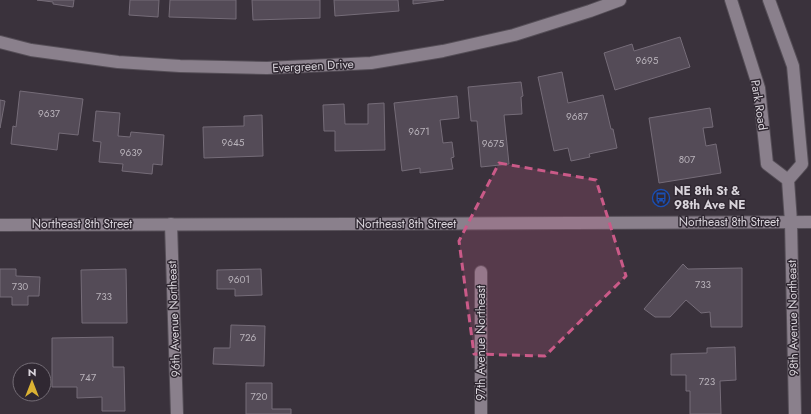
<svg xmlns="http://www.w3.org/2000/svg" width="811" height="414" font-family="Jost,sans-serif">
<rect width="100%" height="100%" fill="#3a323c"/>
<path fill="#544b57" stroke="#756c78" d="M37,0h37l-1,7 -20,-3v-2z
M130,0h29l-1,17 -29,-2z
M170,0h66v19l-67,-2z
M252,0h68v18l-67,2z
M334,0h64l1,11 -64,5z
M413,0h31l-31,4z
M680,37l10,30 -75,23 -11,-37 28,-9 2,7z
M562,72l6,31 35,-8 8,34h2l4,19 -28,6 1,3 -19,4 -3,-13 -14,3 -16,-74z
M521,82l2,14 -2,1 1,17 -18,1 5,49 -28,3 -4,-46h-6l-3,-34z
M20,91l63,8 -5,36 -19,-2 -2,17 -46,-6 2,-18 3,1z
M457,96l2,22 -19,2 3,23 9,-1 2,15 -3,1 2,11 -33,4v-5l-18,3 -8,-68z
M0,100l5,1 -5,27z
M384,103l1,47 -50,1v-20h-11l-1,-26 21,-1 1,20h23v-20z
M710,108l3,19 -10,1 3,18 10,-2 5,29 -62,10 -10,-65z
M96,111l24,2 -2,23 12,1 1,-5 33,3 -2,30 -9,-1 -1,10 -30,-3 1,-7 -24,-2 2,-20 -8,-1z
M262,115l1,41 -59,2 -1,-31 41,-1v-10z
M683,264l5,5 54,-1v59h-31l-1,-15 -9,1 -15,-13 -16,17h-15l-11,-8z
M0,269h16v7l24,1 -1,19h-11v9h-16v-8h-12z
M126,269l1,54h-45l-1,-53z
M261,269l1,26 -27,1v-7h-18v-19z
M231,325l34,1 -1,40 -51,-2 1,-16h16z
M113,337v30h11l1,44h-23v-14l-25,1v-11h-25v-49z
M735,347l1,33 -16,1 1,33h-31v-23h-4v-16h-15v-21l36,-1v-5z
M246,383h26v26h19v5h-45z"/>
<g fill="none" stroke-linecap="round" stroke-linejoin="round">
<g stroke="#554e57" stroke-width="14">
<path id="minor" d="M731,0l28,88 8,76 21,16 3,42 4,192
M769,0l24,66 9,98 -14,16
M0,42l31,8 87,12 62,4 87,2 104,-5 72,-12 71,-16 76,-24 30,-11
M171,224l6,190
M481,272v142"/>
</g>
<g stroke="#554e57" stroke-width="14">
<path id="secondary" d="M0,225l353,-1 458,-2"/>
</g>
<use href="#minor" stroke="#8a808c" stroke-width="12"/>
<use href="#secondary" stroke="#8a808c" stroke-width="12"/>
</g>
<path fill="#ca5a88" fill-opacity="0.2" stroke="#ca5a88" stroke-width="3" stroke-dasharray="8 5" stroke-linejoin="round" d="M499,163l97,17 30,96 -81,80 -71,-2 -15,-113z"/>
<defs>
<g id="bus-ring" transform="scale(0.9)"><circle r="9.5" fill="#302832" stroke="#1a4fb4" stroke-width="1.5"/><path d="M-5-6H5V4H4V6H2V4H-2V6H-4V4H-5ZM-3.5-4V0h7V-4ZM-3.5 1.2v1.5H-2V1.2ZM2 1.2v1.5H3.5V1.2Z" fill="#1a4fb4"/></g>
</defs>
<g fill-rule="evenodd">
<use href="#bus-ring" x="661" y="198"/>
</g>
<g text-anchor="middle" stroke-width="3" stroke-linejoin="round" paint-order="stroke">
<g font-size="10" fill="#b8b2ba">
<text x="647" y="64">9695</text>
<text x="49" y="117">9637</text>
<text x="577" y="120">9687</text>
<text x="419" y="135">9671</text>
<text x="233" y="146">9645</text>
<text x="493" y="147">9675</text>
<text x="131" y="156">9639</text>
<text x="687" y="163">807</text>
<text x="239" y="283">9601</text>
<text x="703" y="288">733</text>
<text x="20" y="290">730</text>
<text x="104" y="300">733</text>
<text x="248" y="341">726</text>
<text x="88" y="381">747</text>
<text x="707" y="385">723</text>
<text x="259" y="400">720</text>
</g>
<g font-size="12" fill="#d9d4db" stroke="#302832">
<text transform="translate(313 66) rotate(-3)" y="4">Evergreen Drive</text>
<text transform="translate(759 105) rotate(81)" y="4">Park Road</text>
<text x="729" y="226">Northeast 8th Street</text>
<text x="82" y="228">Northeast 8th Street</text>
<text x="406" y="228">Northeast 8th Street</text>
<text transform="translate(793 318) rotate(-91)" y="4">98th Avenue Northeast</text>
<text transform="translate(174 319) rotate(-92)" y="4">96th Avenue Northeast</text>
<text transform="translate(481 343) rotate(-90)" y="4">97th Avenue Northeast</text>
</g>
<g font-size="12" font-weight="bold" fill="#d9d4db" stroke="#302832" text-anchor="start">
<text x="674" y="195">NE 8th St &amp;<tspan x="674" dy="14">98th Ave NE</tspan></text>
</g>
</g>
<g transform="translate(32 382)"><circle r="19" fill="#302832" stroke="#746d76"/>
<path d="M0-3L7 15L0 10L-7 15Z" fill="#dbb233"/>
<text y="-6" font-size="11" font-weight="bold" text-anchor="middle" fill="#d9d4db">N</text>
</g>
</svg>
